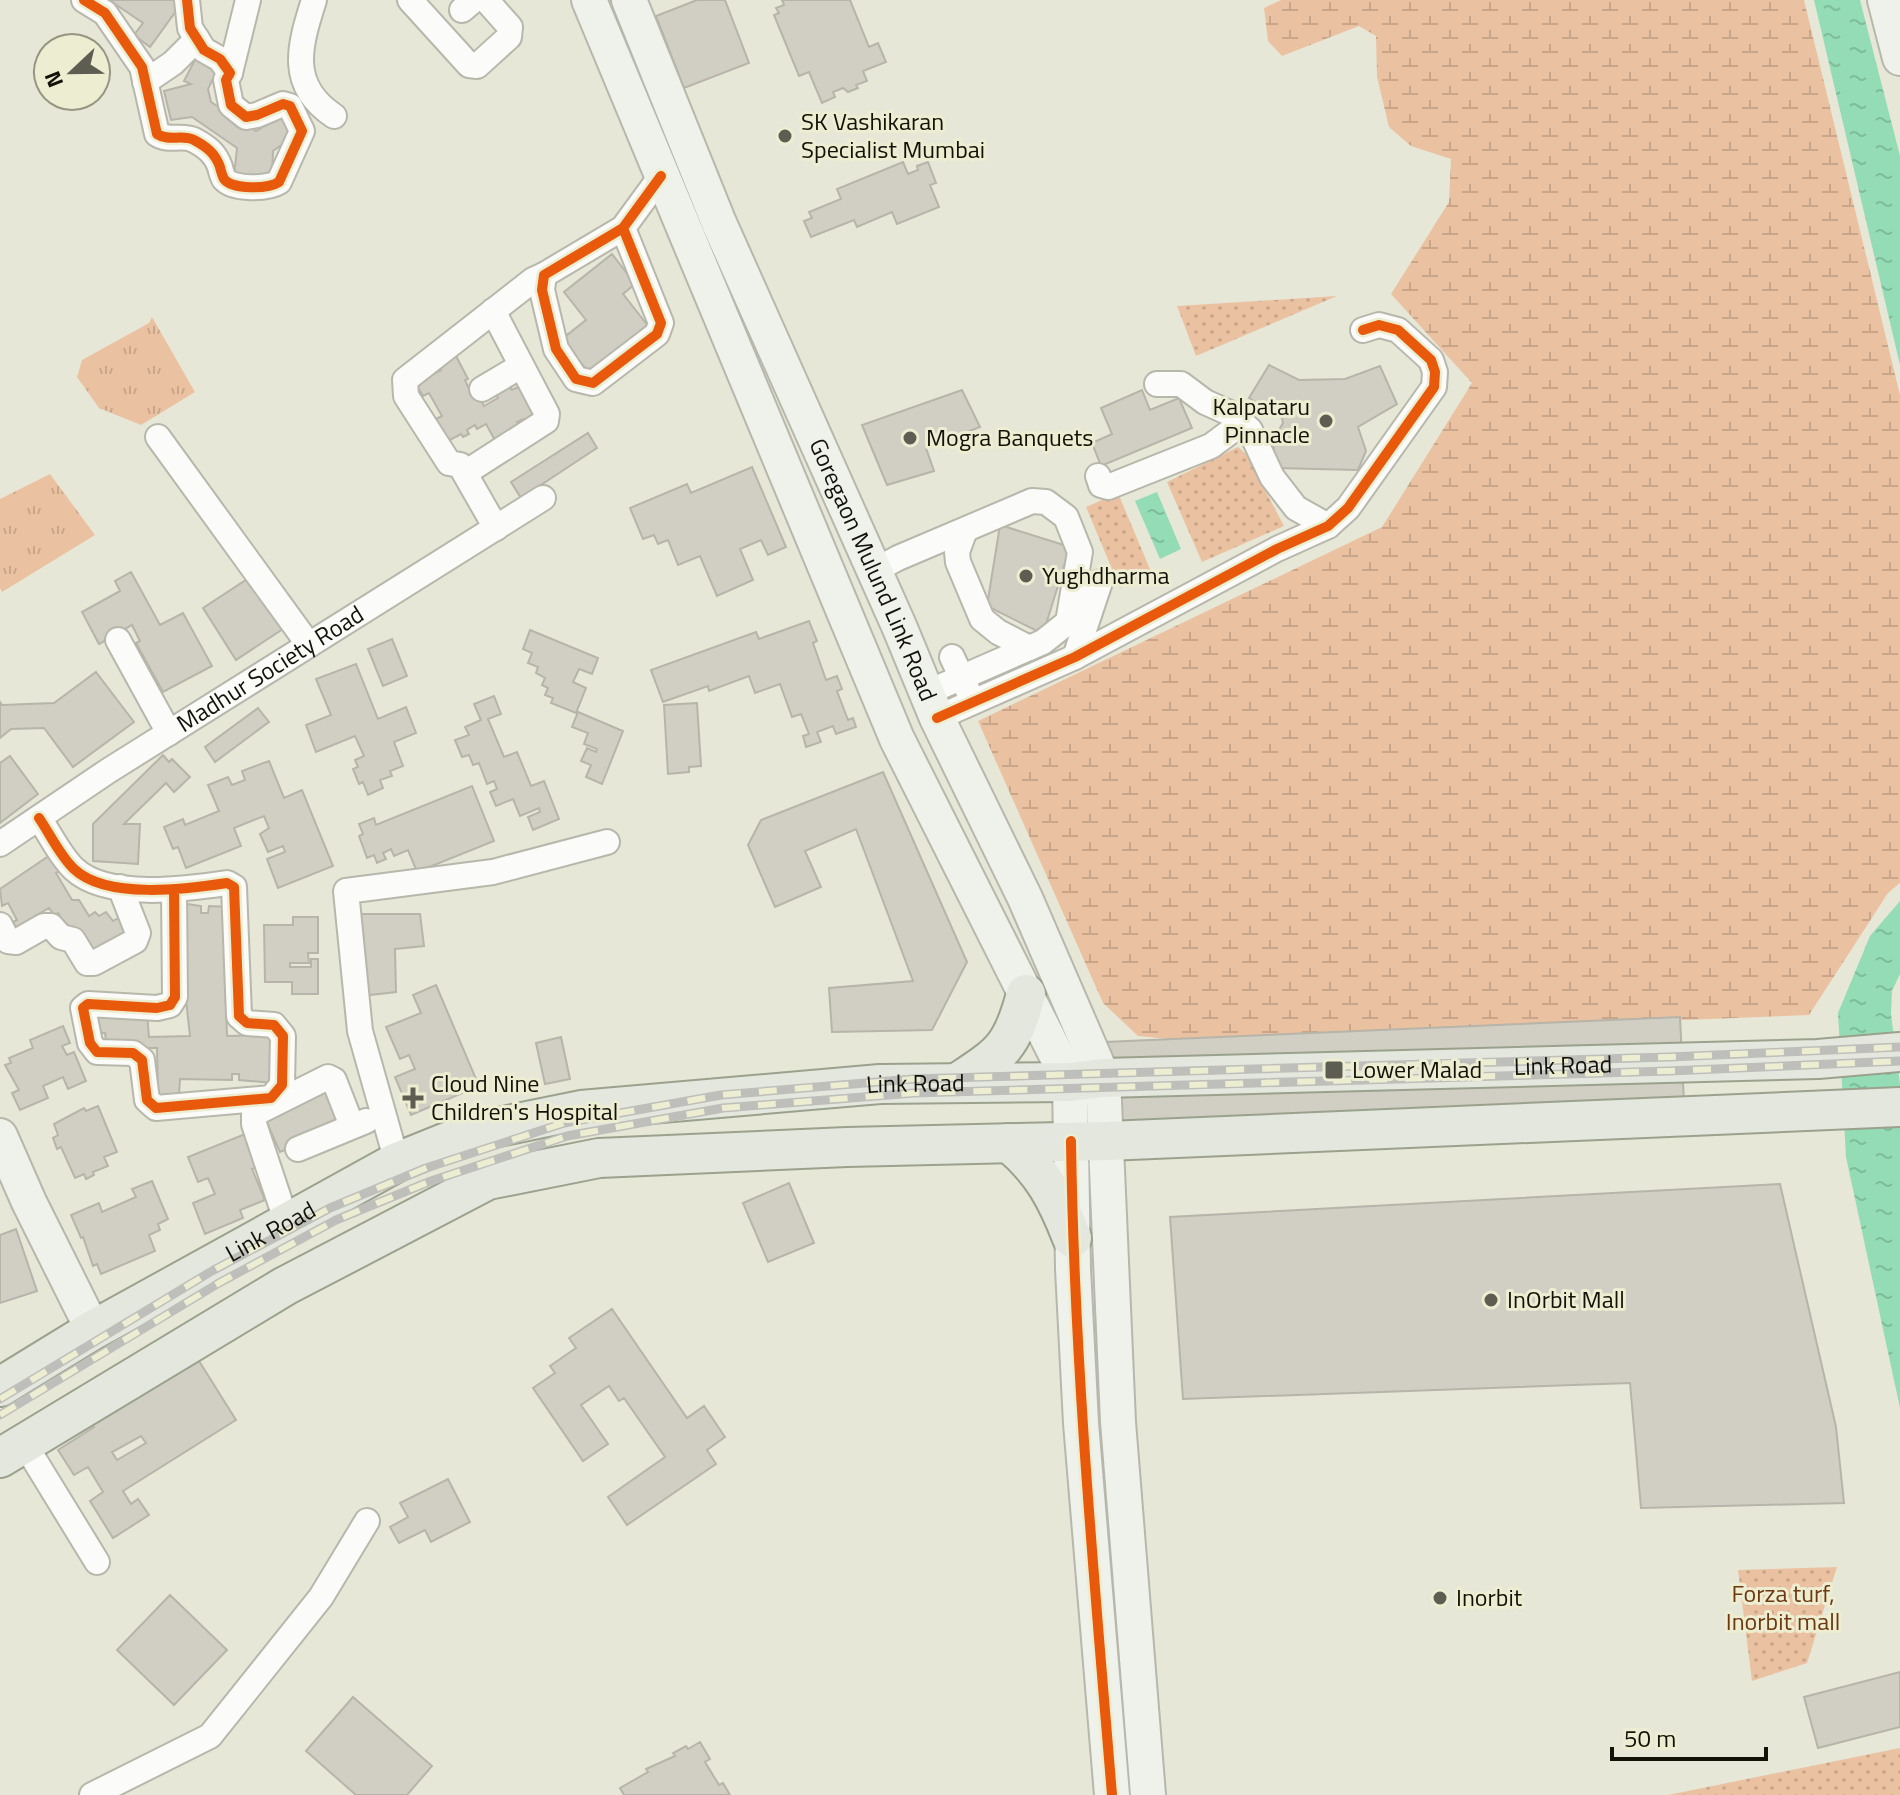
<svg xmlns="http://www.w3.org/2000/svg" width="1900" height="1795" font-family="'Titillium Web',sans-serif">
<defs>
<pattern id="grass-tufts" width="24" height="20" patternUnits="userSpaceOnUse" patternTransform="scale(2)"><rect width="24" height="20" fill="#ebc2a1"/><path d="M3 7l-1-3M5 7V3M7 7l1-3M15 17l-1-3M17 17v-4M19 17l1-3" fill="none" stroke="#c9a689"/></pattern>
<pattern id="wetland-marsh" width="20" height="14" patternUnits="userSpaceOnUse" patternTransform="scale(2)"><rect width="20" height="14" fill="#ebc2a1"/><path d="M1 5h8M5 5V1M11 12h8M15 12V8" fill="none" stroke="#c9a689"/></pattern>
<pattern id="park-dots" width="8" height="8" patternUnits="userSpaceOnUse" patternTransform="scale(2)"><rect width="8" height="8" fill="#ebc2a1"/><path d="M2 2h.1M6 6h.1" fill="none" stroke="#c9a689" stroke-width="1.8" stroke-linecap="round"/></pattern>
<pattern id="water-ripples" width="26" height="14" patternUnits="userSpaceOnUse" patternTransform="scale(2)"><rect width="26" height="14" fill="#93dcb5"/><path d="M2 4q2-2 4 0t4 0M15 11q2-2 4 0t4 0" fill="none" stroke="#7ebc9a"/></pattern>
</defs>
<rect width="100%" height="100%" fill="#e7e7d8"/>
<path fill="url(#grass-tufts)" d="M152,317l43,75 -54,33 -42,-17 -22,-31 5,-17 67,-37z
M50,474l45,61 -93,57 -2,-4v-89z"/>
<path fill="url(#wetland-marsh)" d="M1281,0h523l96,395v488l-12,10 -79,122 -629,25 -42,-4 -35,-33 -125,-282 404,-194 90,-144 -81,-89 58,-92 2,-43 -40,-13 -22,-19 -12,-50 -1,-41 -17,-10 -77,30 -14,-15 -4,-33z"/>
<path fill="url(#park-dots)" d="M1337,296l-141,60 -19,-50z
M1238,447l8,7 38,72 -82,36 -35,-80z
M1118,493l34,81 -32,14 -34,-81z
M1837,1567l-30,96 -55,18 -14,-111z
M1900,1748v47h-232z"/>
<path fill="url(#water-ripples)" d="M1814,0h46l40,156v209z
M1157,492l24,57 -21,10 -25,-58z
M1900,901v73l-8,17 -1,23 9,70v324l-54,-251 -8,-144 32,-77z"/>
<path fill="#d1cec3" stroke="#b7b4a9" stroke-width="2" fill-rule="evenodd" d="M109,0h75l-34,47 -16,-12 9,-12z
M697,0h28l24,63 -65,25 -28,-72z
M782,0h68l19,47 9,-4 8,19 -23,9 4,10 -11,4 2,3 -10,4 -5,-4 -10,4 2,5 -13,6 -13,-31 -10,4 -25,-61 5,-2 -3,-5 8,-3z
M199,52l21,12 -12,25 3,13 45,29 28,-17 13,20 -24,17 -1,29 -38,-3 3,-29 -45,-31 -21,3 -7,-29 27,-7 -7,-3z
M903,162l5,12 10,-4 -1,-4 11,-4 8,21 -6,2 9,22 -42,17 -5,-12 -35,15 -3,-7 -43,17 -7,-16 8,-3 -3,-6 32,-13 -4,-10z
M612,254l23,30 -12,10 26,33 -60,46 -27,-34 24,-19 -22,-28z
M455,354l13,25 -3,1 4,9 4,-3 11,20 14,-8 -4,-7 13,-8 5,7 14,-7 19,33 -20,7 -2,-4 -6,3 2,4 -22,18 -11,-20 -9,5 -2,-4 -8,5 2,4 -6,3 -2,-3 -13,7 -12,-22 6,-3 -13,-23 -6,3 -10,-17 14,-9 3,6 11,-6 -3,-6z
M1269,365l30,15 46,-1 35,-13 17,38 -39,23 8,24 -8,19 -83,-2 -2,-28 10,-17 -1,-5 -33,-20z
M962,390l18,37 -54,21 8,23 -47,14 -25,-60z
M1142,390l8,20 29,-12 13,30 -91,38 -9,-23 20,-9 -11,-26z
M588,433l9,15 -76,50 -10,-16z
M752,467l34,80 -18,8 -7,-15 -21,9 13,31 -36,16 -17,-40 -22,9 -10,-25 -10,4 -4,-9 -11,4 -13,-31 57,-24 4,9z
M1000,525l70,22 -27,87 -56,-28z
M131,572l29,53 23,-12 29,53 -49,26 -27,-49 4,-2 -8,-16 -33,19 -17,-32 38,-21 -5,-10z
M252,576l34,51 -50,33 -33,-52z
M809,621l8,20 -4,2 13,37 11,-4 5,13 -5,2 11,29 5,-2 3,9 -20,7 -3,-8 -16,6 4,10 -15,5 -3,-11 6,-2 -8,-20 -9,3 -12,-33 -25,9 -6,-17 -40,15 -1,-5 -45,16 -12,-32 105,-38 3,7z
M530,630l68,28 -6,16 -13,-5 -6,13 13,6 -10,25 -25,-10 2,-5 -8,-3 3,-7 -6,-3 3,-7 -9,-5 2,-6 -10,-4 4,-10 -9,-4z
M392,639l15,37 -24,10 -15,-37z
M356,664l22,55 28,-12 10,26 -22,9 9,24 -13,5 2,5 -12,4 3,8 -15,7 -5,-13 -4,2 -6,-15 5,-2 -3,-7 9,-4 -9,-20 -39,16 -10,-27 25,-10 -15,-36z
M96,672l38,50 -61,45 -29,-39 -33,1 -11,9v-36l2,3 52,-2z
M494,696l7,18 -13,5 16,38 13,-5 14,34 13,-5 15,38 -26,11 -5,-13 12,-5 -1,-4 -19,8 -7,-17 -17,7 -6,-14 7,-3 -3,-8 -7,3 -8,-21 -6,2 -4,-10 -7,2 -7,-17 14,-5 -4,-8 16,-7 -7,-16z
M697,703l4,63 -12,1v5l-21,2 -4,-69z
M258,708l11,14 -54,40 -10,-15z
M578,712l45,19 -21,53 -16,-7 5,-12 -10,-4 6,-13 9,4 1,-3 -13,-5 4,-11 -16,-6z
M163,755l6,7 3,-3 18,18 -16,15 -8,-9 -42,41h16l-2,40 -45,-3v-37z
M10,756l28,38 -38,29v-60z
M269,761l15,37 18,-8 31,76 -55,22 -11,-29 18,-7 -2,-6 -15,6 -8,-18 9,-6 -5,-12 -30,12 7,18 -55,22 -8,-21 -5,2 -9,-22 19,-8 2,6 34,-14 -11,-26 20,-8 4,8 13,-5 -3,-9z
M883,772l84,190 -35,68 -100,2 -3,-44 84,-7 -57,-152 -51,22 16,36 -46,20 -27,-62 13,-25z
M472,786l22,55 -77,31 -9,-22 -14,6 -3,-7 -8,4 3,6 -9,4 -3,-8 -7,3 -8,-22 4,-2 -4,-10 15,-6 2,7z
M53,853l13,15 -10,5 16,27h7l10,16 6,-4 4,4 7,-4 7,9 9,-5 10,18 -40,23 -18,-30 -9,6 -7,-10 4,-3 -4,-7 -3,3 -6,-8 -14,8 5,8 -23,13 -6,-14 6,-3 -9,-17 -6,3 -2,-17z
M181,903l20,3v7h7l1,-7 24,1 -2,70h-6l2,59 44,-1 3,48 -35,-3v-6h-7v6l-52,-1 -1,16 -21,1 -1,-48h-25v-8h-26l-1,-7h-12l-3,-22 57,2 2,24 41,-1 -6,-54z
M360,914h60l4,32 -29,3 1,43 -34,4z
M293,917h25v36h-10l1,10h-19v4h21v-8h7v35h-26v-12h-27l-1,-57h29z
M436,985l43,101 -68,29 -16,-38 20,-8 -6,-14 -9,4 -14,-32 35,-14 -8,-18z
M1680,1017l4,86 -575,25 -4,-86z
M63,1026l7,17 -8,3 5,9 7,-3 12,29 -18,8 -5,-12 -20,9 5,12 -28,12 -8,-17 7,-3 -14,-25 6,-2 -2,-5 24,-10 -3,-8z
M561,1037l9,42 -25,5 -9,-41z
M328,1081l19,44 -67,27 -17,-38z
M98,1106l19,46 -13,5 4,9 -15,6 1,3 -8,4 -2,-5 -9,4 -14,-31 -4,2 -4,-11 5,-3 -4,-11 30,-16 2,3z
M250,1132l10,26 -7,3 3,7 -4,1 13,31 -25,10 3,8 -38,16 -12,-31 22,-9 -7,-16 -10,4 -10,-25z
M152,1181l16,38 -10,5 2,6 -11,5 6,16 -54,23 -4,-10 -4,2 -10,-29 -2,1 -10,-23 28,-12 3,9 34,-15 -4,-8z
M789,1183l25,60 -46,19 -25,-59z
M1780,1184l56,243 8,76 -203,5 -11,-125 -447,16 -13,-182z
M16,1229l21,62 -37,12v-68z
M612,1309l75,109 17,-12 21,31 -18,13 9,14 -89,61 -19,-28 57,-40 -41,-59 -5,3 -10,-15 -28,19 27,39 -25,17 -50,-73 22,-15 -5,-7 26,-18 -7,-10z
M194,1353l42,67 -113,71 8,13 7,-5 11,16 -36,23 -23,-37 13,-9 -15,-25 -14,8 -16,-25 36,-23 -5,-8zM141,1436l5,7 -29,17 -5,-8z
M448,1479l22,43 -39,20 -6,-12 -26,13 -9,-16 18,-10 -8,-14z
M170,1595l57,55 -53,55 -57,-55z
M1900,1672v55l-82,21 -14,-51z
M353,1697l79,69 -25,29h-51l-50,-44z
M700,1742l10,17 -5,3 14,23 4,-2 7,12h-106l-4,-7 28,-16 -2,-3 29,-13 -2,-3 13,-7 2,3z"/>
<g fill="none" stroke-linecap="round" stroke-linejoin="round">
<g stroke="#b7b7ab" stroke-width="28">
<g id="street">
<path d="M84,0l21,13 37,54 15,67c12,8 25,0 37,6 13,7 21,13 26,27 0,1 3,11 4,12 9,11 44,10 55,3l23,-51 -12,-25 -7,-2 -26,11 -11,2 -15,-12 -5,-25 4,-7 -10,-14 -16,-9 -14,-22 -3,-28"/>
<path d="M314,0c-15,47 -26,85 20,116"/>
<path d="M410,0l59,65 8,1 32,-29 1,-10 -24,-27"/>
<path d="M462,10l12,-10"/>
<path d="M230,73l18,-73"/>
<path d="M145,82l28,-19 24,-24"/>
<path d="M623,228l38,95 -4,11 -64,49 -17,-4 -20,-30 -14,-59 2,-15 79,-47 38,-52"/>
<path d="M1157,384h24l24,18 29,13 16,15 22,47 24,31 32,18"/>
<path d="M482,389l39,-23"/>
<path d="M158,437l151,208"/>
<path d="M465,473l81,-52 1,-7 -54,-103"/>
<path d="M1098,476l3,9 7,2 103,-41 31,-23"/>
<path d="M496,528l-36,-63 -11,-2 -43,-67 -1,-16 128,-100 11,-5"/>
<path d="M965,530l-8,22 1,10 24,57 16,13 31,16"/>
<path d="M874,571l24,-13 134,-57 14,1 20,15 14,35 -12,70 -25,20 -117,51"/>
<path d="M118,640l51,93"/>
<path d="M952,657l17,36"/>
<path d="M1075,657l25,-75"/>
<path d="M937,718l138,-61 202,-108 51,-23 20,-18 86,-121 1,-15 -4,-12 -33,-30 -19,-5 -16,5"/>
<path d="M39,818c11,16 21,38 35,51 33,31 113,20 153,14l7,4 5,129 8,7 27,2 9,11 -1,49 -11,13 -115,10 -9,-8 -5,-40 -9,-7 -36,-1 -7,-9 -7,-35 5,-4 69,4 13,-3 5,-8 -1,-106"/>
<path id="s1" d="M0,844l108,-73 435,-273"/>
<path d="M0,925l8,16 8,1 28,-16h7l10,11 12,3 14,23h7l41,-22 3,-8 -18,-46"/>
<path d="M298,1149l68,-28"/>
<path d="M397,1162l-37,-131 -14,-140 147,-19 114,-30"/>
<path d="M287,1223l-33,-99v-10l74,-37 6,3 18,46"/>
<path d="M24,1443l73,119"/>
<path d="M92,1795l118,-59 111,-139 46,-76"/>
</g>
</g>
<g stroke="#b7b7ab" stroke-width="38">
<g id="secondary">
<path d="M589,0l308,739 173,343 3,187 8,154 31,372"/>
<path id="s2" d="M629,0l90,223 180,403 38,92 88,180 78,180 15,344 30,373"/>
<path d="M1885,0l15,58"/>
<path d="M0,1136l29,66 64,128"/>
</g>
</g>
<g stroke="#9aa28d" stroke-width="42">
<g id="primary">
<path d="M957,1083c44,-29 55,-35 69,-89"/>
<path d="M1009,1143c33,27 48,56 63,95"/>
<path id="s3" d="M0,1387l93,-57 304,-168 72,-29 112,-23 299,-26 190,-2 33,-4 715,-19 82,-7"/>
<path d="M0,1458l285,-172 203,-106 111,-22 248,-11 260,-6 793,-34"/>
</g>
</g>
<use href="#street" stroke="#fbfbf9" stroke-width="24"/>
<use href="#secondary" stroke="#eff1eb" stroke-width="34"/>
<use href="#primary" stroke="#e3e7dd" stroke-width="38"/>
<g stroke="#bebeba" stroke-width="9">
<path id="rail" d="M0,1399l212,-128 118,-63 96,-40 138,-45 157,-28 192,-16 756,-22 231,-10
M0,1415l219,-132 117,-63 95,-39 136,-45 156,-28 191,-15 755,-22 231,-10"/>
</g>
<use href="#rail" stroke="#ededd2" stroke-width="6" stroke-dasharray="18" stroke-linecap="butt"/>
<g stroke="#ededd2" stroke-width="15">
<path id="cycleway" d="M84,0l21,13 37,54 15,67c12,8 25,0 37,6 13,7 21,13 26,27 0,1 3,11 4,12 9,11 44,10 55,3l23,-51 -12,-25 -7,-2 -26,11 -11,2 -15,-12 -5,-25 4,-7 -10,-14 -16,-9 -14,-22 -3,-28
M623,228l38,95 -4,11 -64,49 -17,-4 -20,-30 -14,-59 2,-15 79,-47 38,-52
M937,718l138,-61 202,-108 51,-23 20,-18 86,-121 1,-15 -4,-12 -33,-30 -19,-5 -16,5
M39,818c11,16 21,38 35,51 33,31 113,20 153,14l7,4 5,129 8,7 27,2 9,11 -1,49 -11,13 -115,10 -9,-8 -5,-40 -9,-7 -36,-1 -7,-9 -7,-35 5,-4 69,4 13,-3 5,-8 -1,-106
M1071,1141c3,219 23,436 41,654"/>
</g>
<use href="#cycleway" stroke="#e8590c" stroke-width="10"/>
</g>
<g fill="#5d5d51" stroke="#ededd2" stroke-width="3">
<circle cx="785" cy="136" r="8"/>
<circle cx="1326" cy="421" r="8"/>
<circle cx="910" cy="438" r="8"/>
<circle cx="1026" cy="576" r="8"/>
<rect x="1324" y="1060" width="20" height="20" rx="4"/>
<path d="M409 1086h8v8h8v8h-8v8h-8v-8h-8v-8h8z"/>
<circle cx="1491" cy="1300" r="8"/>
<circle cx="1440" cy="1598" r="8"/>
</g>
<g text-anchor="middle" stroke-width="6" stroke-linejoin="round" paint-order="stroke">
<g font-size="24" fill="#131209" stroke="#ededd2" text-anchor="start">
<text x="801" y="130">SK Vashikaran<tspan x="801" dy="28">Specialist Mumbai</tspan></text>
<text x="1310" y="415" text-anchor="end">Kalpataru<tspan x="1310" dy="28">Pinnacle</tspan></text>
<text x="926" y="446">Mogra Banquets</text>
<text x="1042" y="584">Yughdharma</text>
<text x="1352" y="1078">Lower Malad</text>
<text x="431" y="1092">Cloud Nine<tspan x="431" dy="28">Children's Hospital</tspan></text>
<text x="1507" y="1308">InOrbit Mall</text>
<text x="1456" y="1606">Inorbit</text>
</g>
<g font-size="24" fill="#131209" stroke="#ededd2">
<text dy="8" stroke="none"><textPath href="#s2" startOffset="620">Goregaon Mulund Link Road</textPath></text>
<text dy="8" stroke="none"><textPath href="#s1" startOffset="322">Madhur Society Road</textPath></text>
<text dy="8" stroke="none"><textPath href="#s3" startOffset="1632">Link Road</textPath></text>
<text dy="8" stroke="none"><textPath href="#s3" startOffset="984">Link Road</textPath></text>
<text dy="8" stroke="none"><textPath href="#s3" startOffset="312">Link Road</textPath></text>
</g>
<g font-size="24" fill="#6d370f" stroke="#ededd2">
<text x="1783" y="1602">Forza turf,<tspan x="1783" dy="28">Inorbit mall</tspan></text>
</g>
</g>
<g transform="translate(72 72) rotate(248)"><circle r="38" fill="#ededd2" stroke="#969582" stroke-width="2"/>
<path d="M0-6L14 30L0 20L-14 30Z" fill="#5d5d51"/>
<text y="-12" font-size="22" font-weight="bold" text-anchor="middle" fill="#131209">N</text>
</g>
<path d="M1612 1747v12h154v-12" fill="none" stroke="#131209" stroke-width="4"/>
<text x="1624" y="1747" font-size="24" fill="#131209" stroke="#ededd2" stroke-width="6" paint-order="stroke">50 m</text>
</svg>
